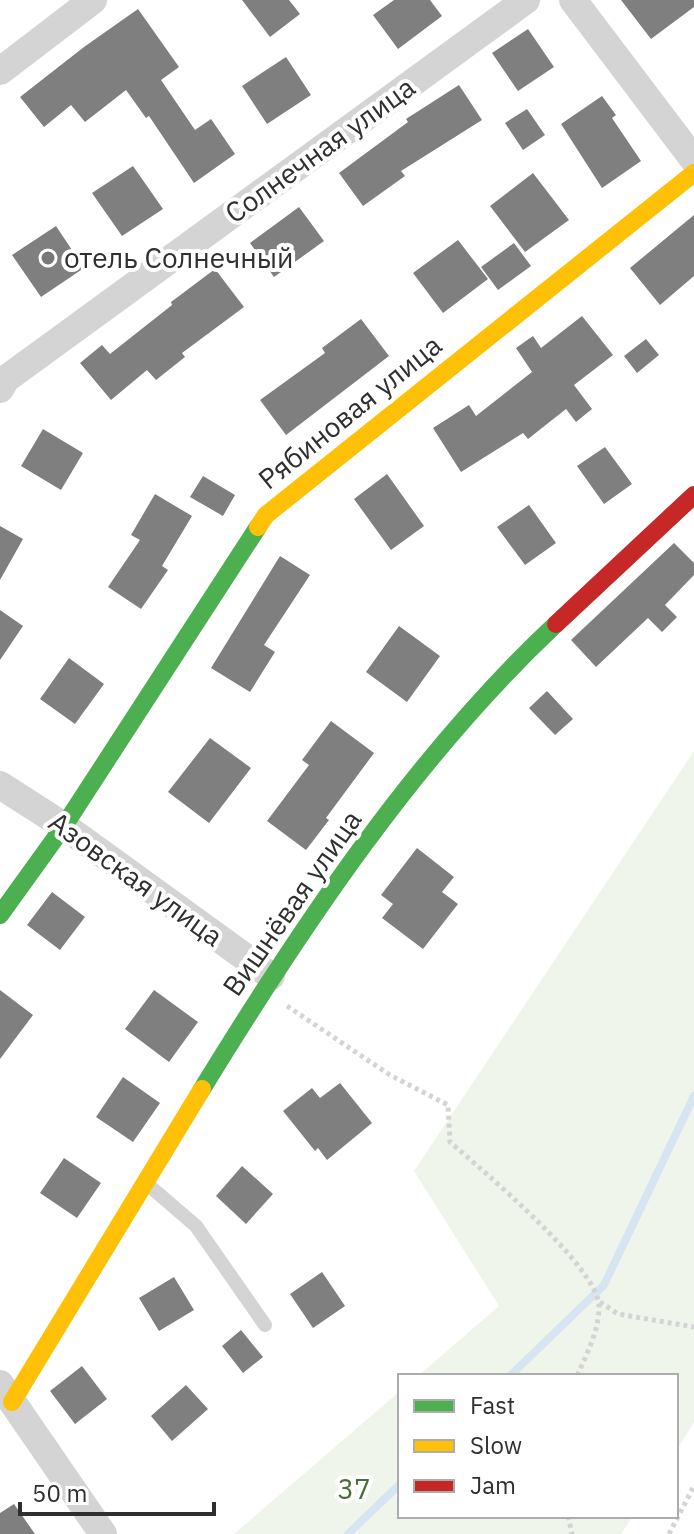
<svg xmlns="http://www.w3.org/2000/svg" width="694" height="1534" font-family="'IBM Plex Sans',sans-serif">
<rect width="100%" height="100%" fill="#fff"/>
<path fill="#f0f5eb" d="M694,751v671l-18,29v-75h-258l81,-70 -85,-135z
M400,1391v125h233l-12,18h-387z"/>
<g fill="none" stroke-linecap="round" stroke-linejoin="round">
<path stroke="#d7e5f3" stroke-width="8" d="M510,1376l94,-91 90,-189
M348,1534l52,-50"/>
</g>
<path fill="#7f7f7f" d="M242,0h47l11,14 -30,23z
M394,0h36l12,16 -44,33 -25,-34z
M621,0h73v7l-43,32z
M138,9l41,58 -18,13 34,50 16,-11 24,35 -41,29 -45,-67 -3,2 -20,-28 -41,32 -14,-17 -27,22 -24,-30 64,-50z
M528,29l26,38 -36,24 -26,-38z
M286,57l25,38 -44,29 -25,-38z
M459,85l23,35 -81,51 4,5 -42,30 -24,-33 69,-51 -2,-3z
M602,96l14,19 -4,3 29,43 -39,27 -41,-64z
M527,109l18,26 -22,15 -18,-27z
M133,166l30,43 -41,27 -30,-43z
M533,173l36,47 -44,32 -35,-46z
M299,207l25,34 -50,36 -24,-34z
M694,215v61l-34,29 -30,-37z
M56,226l28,42 -43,29 -29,-42z
M458,240l30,39 -45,34 -30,-40z
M514,243l17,23 -33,24 -17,-23z
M215,269l29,38 -62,46 3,4 -29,23 -9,-10 -36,30 -31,-37 22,-18 8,9 62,-49 -1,-3z
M582,316l31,39 -39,30 18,24 -16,13 -10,-13 -38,30 -5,-6 -62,39 -28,-44 36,-23 7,11 56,-44 -16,-24 17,-12 8,12z
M361,319l28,37 -103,79 -26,-35 65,-47 -3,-5z
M646,339l13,16 -22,18 -13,-17z
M43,429l40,24 -22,37 -40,-24z
M605,447l27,37 -28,20 -27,-38z
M387,474l37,52 -33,24 -37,-51z
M203,476l32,19 -12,21 -33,-19z
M155,494l37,22 -30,50 6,4 -27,39 -33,-22 32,-47 -9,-5z
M529,505l27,38 -31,22 -28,-38z
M0,526l23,13 -23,41z
M674,543l20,20v12l-29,30 12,12 -15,15 -14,-14 -52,49 -25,-27z
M280,556l30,19 -46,70 11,7 -25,40 -39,-24z
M0,610l23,16 -23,34z
M399,626l41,30 -33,46 -41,-30z
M69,658l35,26 -29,40 -35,-25z
M547,691l26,28 -18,16 -26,-27z
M331,721l43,32 -48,65 3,2 -23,30 -39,-29 42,-56 -7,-5z
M210,738l41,30 -42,55 -41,-31z
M417,848l37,29 -12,15 16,12 -35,45 -41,-31 11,-14 -12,-9z
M52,892l33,25 -25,33 -33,-25z
M0,990l33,25 -33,44z
M154,990l44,32 -29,40 -44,-33z
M123,1077l37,26 -27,39 -37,-25z
M340,1083l32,40 -45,37 -9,-12 -3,3 -32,-40 29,-23 8,10z
M64,1158l37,25 -24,35 -37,-25z
M242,1166l31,28 -27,30 -30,-28z
M322,1272l23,34 -32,22 -23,-34z
M174,1277l20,33 -35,21 -20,-33z
M241,1330l22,27 -20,16 -21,-27z
M82,1366l25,33 -32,25 -25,-33z
M186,1385l22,24 -36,32 -21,-25z
M14,1504l21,30h-35v-21z"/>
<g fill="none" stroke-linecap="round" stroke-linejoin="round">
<path stroke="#d4d4d4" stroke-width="5" stroke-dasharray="4 4" stroke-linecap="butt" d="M287,1006l103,69 58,30 2,37c32,28 148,125 149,164 0,25 -12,47 -22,70
M600,1302l18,12 76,13
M568,1516l4,18
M669,1534l25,-48"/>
<path stroke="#d4d4d4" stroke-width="14" d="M146,1183l50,43 69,99"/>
<path stroke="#d4d4d4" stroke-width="28" d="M573,0l121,160
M0,71l93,-71
M0,389l6,-10 520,-379
M0,785l64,41 207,150
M0,1384l103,150"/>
<path stroke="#4caf50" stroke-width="18" d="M0,915l64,-89 194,-299
M202,1089c100,-163 214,-334 354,-465"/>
<path stroke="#ffc107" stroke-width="18" d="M258,527l8,-12 428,-342
M12,1402l190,-313"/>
<path stroke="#c62828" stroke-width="18" d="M556,624l138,-129"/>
</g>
<circle fill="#787878" stroke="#fff" stroke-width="3" cx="48" cy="258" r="8"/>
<g text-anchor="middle" stroke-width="8" stroke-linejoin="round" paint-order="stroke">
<g font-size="28" fill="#2f2f2f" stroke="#fff">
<text transform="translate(320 150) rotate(-36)" y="10">Солнечная улица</text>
<text transform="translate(350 412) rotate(-39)" y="10">Рябиновая улица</text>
<text transform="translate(136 879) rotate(36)" y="10">Азовская улица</text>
<text transform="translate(292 903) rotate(-55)" y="10">Вишнёвая улица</text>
</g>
<g font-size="28" fill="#2f2f2f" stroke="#fff" text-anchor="start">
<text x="64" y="268">отель Солнечный</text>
</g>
<g font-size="28" fill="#4b6e39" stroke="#fff">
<text x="354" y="1499">37</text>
</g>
</g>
<rect x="398" y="1374" width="280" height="144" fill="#ffffff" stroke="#acacac" stroke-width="2"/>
<rect x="414" y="1400" width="40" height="12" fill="#4caf50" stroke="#acacac" stroke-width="2"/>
<text x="470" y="1414" font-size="24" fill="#2f2f2f">Fast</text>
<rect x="414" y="1440" width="40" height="12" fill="#ffc107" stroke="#acacac" stroke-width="2"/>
<text x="470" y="1454" font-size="24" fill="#2f2f2f">Slow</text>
<rect x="414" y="1480" width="40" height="12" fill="#c62828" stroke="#acacac" stroke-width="2"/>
<text x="470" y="1494" font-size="24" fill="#2f2f2f">Jam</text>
<path d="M20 1502v12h194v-12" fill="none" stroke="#2f2f2f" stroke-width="4"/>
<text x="32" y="1502" font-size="24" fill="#2f2f2f" stroke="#ffffff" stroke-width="6" paint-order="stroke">50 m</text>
</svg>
